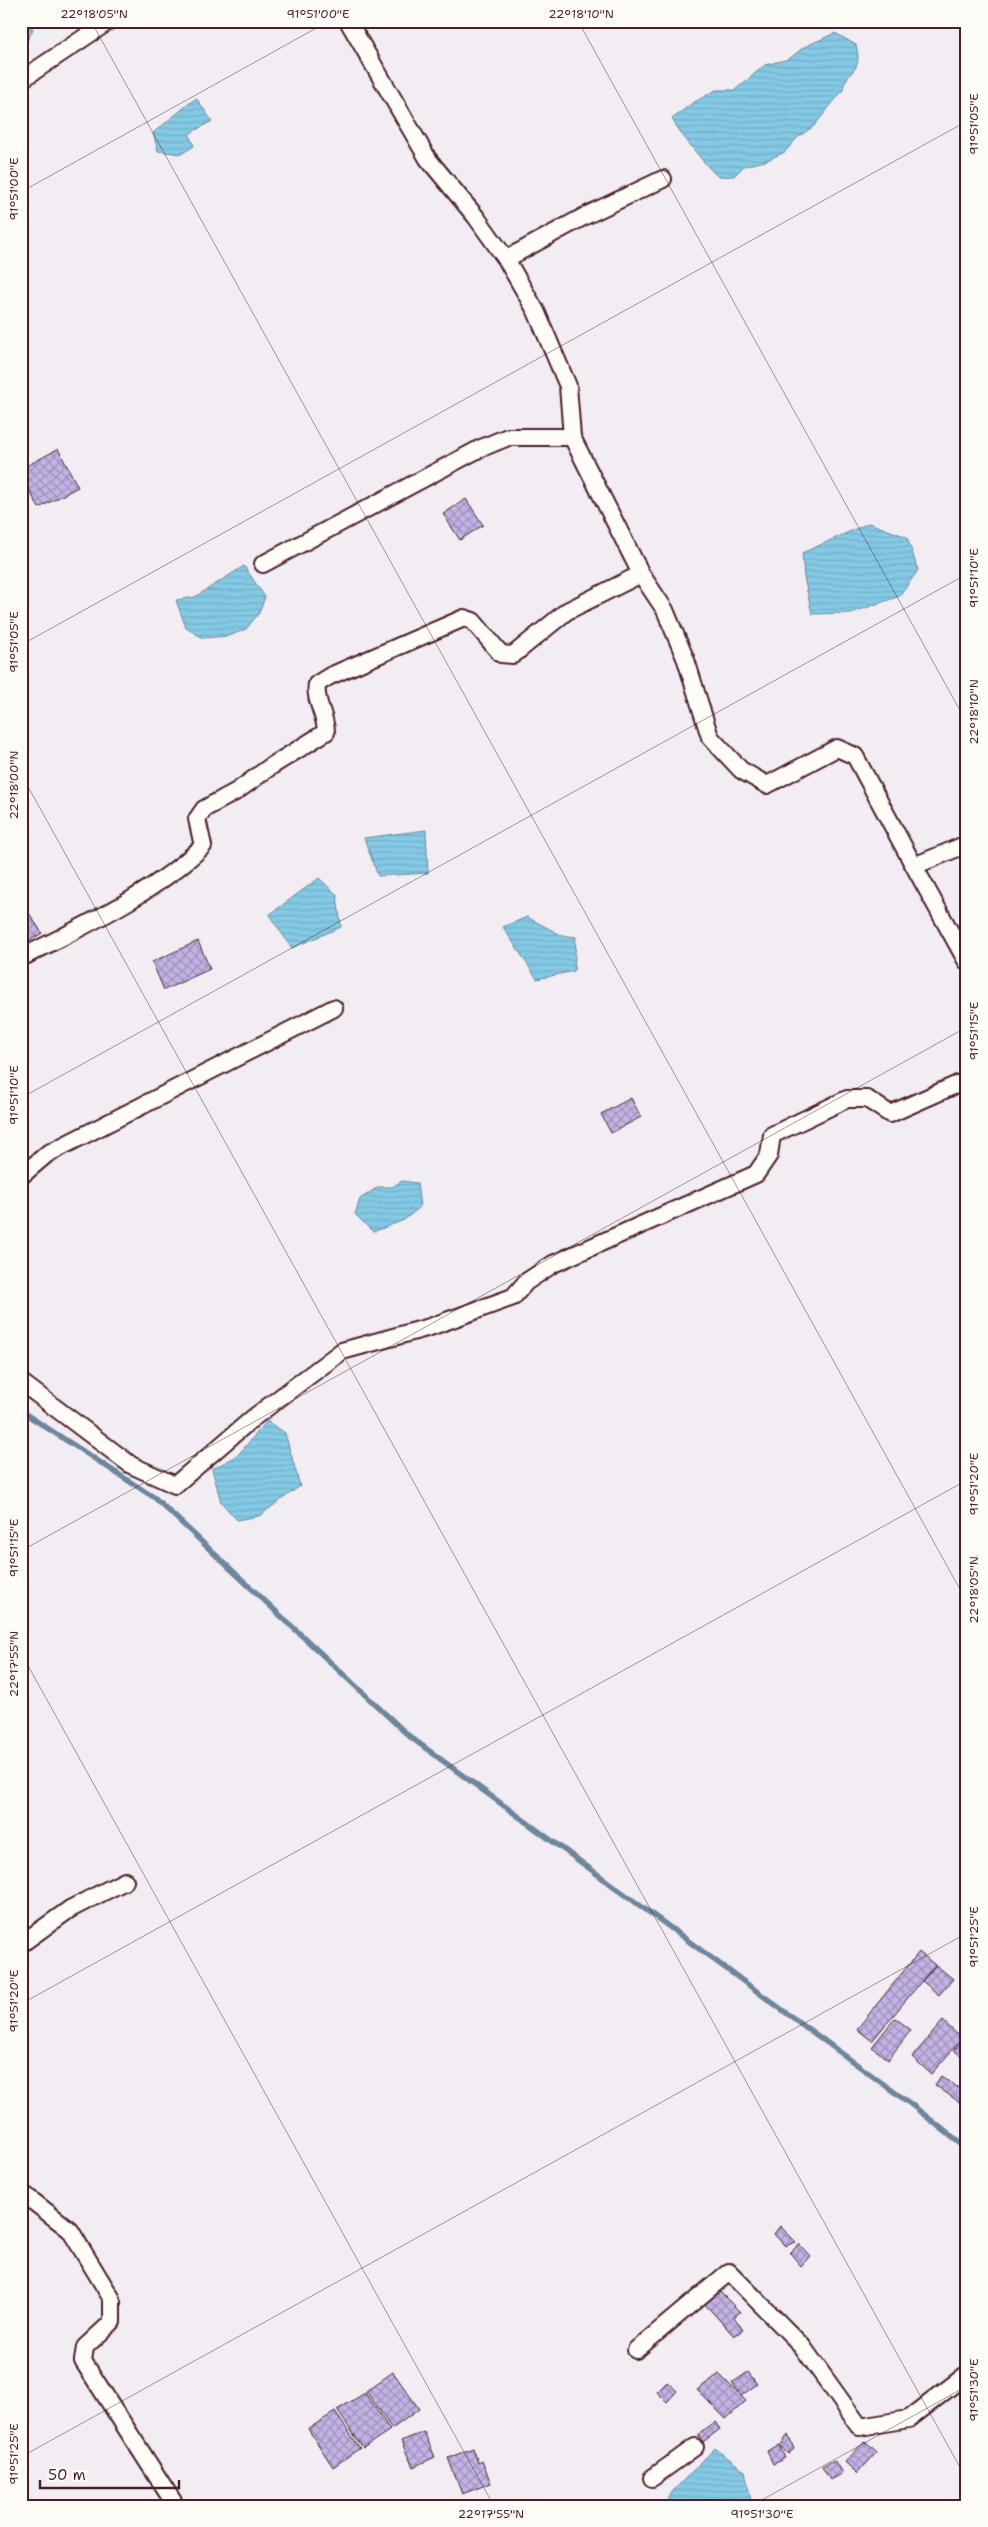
<svg xmlns="http://www.w3.org/2000/svg" width="988" height="2527" font-family="'Shantell Sans',sans-serif">
<defs>
<pattern id="water-rules" width="6" height="5" patternUnits="userSpaceOnUse" patternTransform="scale(1.25)"><rect width="6" height="5" fill="#84cae5"/><path d="M0 2.5h6" fill="none" stroke="#74adc5"/></pattern>
<pattern id="building-cross-hatch" width="8" height="8" patternUnits="userSpaceOnUse" patternTransform="scale(1.25)"><rect width="8" height="8" fill="#c1b3e4"/><path d="M0 0l8 8M0 8l8-8" fill="none" stroke="#9f91b9"/></pattern>
</defs>
<rect width="100%" height="100%" fill="#f1edf3"/>
<filter id="ink" filterUnits="userSpaceOnUse"><feTurbulence type="fractalNoise" baseFrequency=".02" numOctaves="2"/><feDisplacementMap in="SourceGraphic" scale="10" xChannelSelector="R" yChannelSelector="G"/><feConvolveMatrix kernelMatrix="1 2 1 2 8 2 1 2 1" color-interpolation-filters="sRGB"/></filter>
<g filter="url(#ink)">
<path fill="url(#water-rules)" stroke="#6d869b" d="M21,21h6l6,8 -12,25z
M835,33l21,12c8,30 -11,24 -13,45l-29,36 -17,12 -12,14 -20,9 -21,5 -10,10c-4,0 -12,1 -16,0 -8,-4 -41,-47 -46,-57l19,-15 25,-14h19l30,-25 24,-6 15,-12z
M196,98l16,23 -23,13 5,12 -13,8 -23,-3 -5,-18z
M869,523l38,14 11,33 -18,26 -49,17 -39,1 -8,-37 -2,-24z
M244,566l21,31 -6,16 -13,16 -17,7 -26,2 -17,-10 -10,-28 19,-3z
M426,830l2,43 -50,3 -14,-38z
M319,878l18,17 4,32 -49,21 -23,-33z
M527,917l34,18 15,2 -2,34 -37,8 -34,-52z
M402,1181l15,2 3,24 -16,13 -31,12 -18,-18 5,-15 18,-12h14z
M967,1324v22l-9,-17z
M267,1421l18,12 15,53 -41,30 -22,4 -16,-18 -9,-33 25,-13z
M715,2448l30,23 7,35h-87l7,-14z"/>
<g fill="none" stroke-linecap="round" stroke-linejoin="round">
<path stroke="#6d869b" stroke-width="5.5" d="M21,1411l134,87 254,238 503,369 55,44"/>
</g>
<path fill="url(#building-cross-hatch)" stroke="#4a1f2b" d="M58,449l20,38 -39,21 -18,-33v-6z
M466,499l17,26 -23,15 -17,-26z
M23,904l19,29 -21,13v-40z
M198,941l12,28 -46,21 -12,-28z
M631,1098l10,19 -30,16 -10,-19z
M919,1952l16,13 -63,76 -15,-12z
M936,1965l17,14 -14,16 -17,-14z
M895,2018l16,12 -23,30 -16,-13z
M943,2021l19,18 -31,35 -19,-17z
M967,2035v26l-13,-11z
M941,2076l25,17 -7,9 -24,-17z
M780,2226l16,16 -11,4 -11,-12z
M799,2244l11,12 -9,10 -11,-13z
M718,2290l22,22 -6,5 9,13 -9,6 -31,-34z
M393,2372l26,37 -27,20 -26,-38z
M748,2372l9,12 -16,12 -9,-13z
M719,2374l27,27 -20,18 -29,-29z
M667,2382l10,9 -10,11 -10,-10z
M365,2393l25,37 -27,18 -26,-38z
M335,2412l25,36 -27,19 -25,-38z
M715,2422l5,7 -17,13 -5,-7z
M424,2432l11,25 -22,10 -12,-26z
M788,2435l6,14 -6,5 -8,-8z
M865,2441l12,11 -20,22 -12,-12z
M779,2445l6,13 -12,6 -6,-13z
M473,2448l5,15 4,-2 9,22 -29,11 -14,-36z
M834,2460l8,13 -12,7 -8,-13z"/>
<g fill="none" stroke-linecap="round" stroke-linejoin="round">
<g stroke="#4a1f2b" stroke-width="20">
<path id="minor" d="M348,21l80,138 48,58 30,42 30,52 32,75 4,51 69,137 24,36 21,50 24,77 31,33 26,15 70,-37 18,8 59,110
M21,80l88,-59
M506,259l79,-43 78,-37
M263,564l216,-115 29,-12h64
M967,844l-53,22 53,96
M21,958c62,-32 131,-63 182,-112l-6,-27 7,-10 33,-18 33,-24 56,-35c0,-17 -12,-31 -9,-48l13,-8 134,-58 9,3 28,33 12,1 54,-44 74,-37
M21,1176l26,-22 287,-146
M21,1382l110,83 44,20 78,-67 89,-67 88,-24 83,-30 13,-15 27,-18 203,-90 13,-19 3,-20 75,-36h20l23,15 77,-34
M21,1944l49,-35 55,-28
M21,2192l49,38 42,69v23l-27,25 -2,14 93,145
M636,2350l93,-78 73,74 58,81 49,-8 58,-45
M652,2478l43,-31"/>
</g>
<use href="#minor" stroke="#fdfcf7" stroke-width="16"/>
</g>
</g>
<path fill="none" stroke="#4a1f2b" stroke-width="1" stroke-opacity="0.45" d="M91,21l876,1581M578,21l389,702M21,192l308,-171M21,645l946,-524M21,774l946,1706M21,1098l946,-524M21,1551l946,-524M21,1653l473,853M21,2004l946,-524M21,2457l946,-524M751,2506l216,-120"/>
<rect width="988" height="2527" fill="none" stroke="#fdfcf7" stroke-width="55"/>
<path d="M40 2480v8h139v-8" fill="none" stroke="#4a1f2b" stroke-width="2.5"/>
<text x="48" y="2480" font-size="15" fill="#4a1f2b" stroke="#fdfcf7" stroke-width="4" paint-order="stroke">50 m</text>
<rect x="28" y="28" width="932" height="2472" fill="none" stroke="#4a1f2b" stroke-width="2"/>
<g font-size="12" text-anchor="middle" fill="#4a1f2b">
<text x="94" y="18">22°18'05"N</text>
<text x="318" y="18">91°51'00"E</text>
<text x="581" y="18">22°18'10"N</text>
<text transform="translate(974 124) rotate(-90)" y="4">91°51'05"E</text>
<text transform="translate(14 189) rotate(-90)" y="4">91°51'00"E</text>
<text transform="translate(974 578) rotate(-90)" y="4">91°51'10"E</text>
<text transform="translate(14 642) rotate(-90)" y="4">91°51'05"E</text>
<text transform="translate(974 712) rotate(-90)" y="4">22°18'10"N</text>
<text transform="translate(14 785) rotate(-90)" y="4">22°18'00"N</text>
<text transform="translate(974 1031) rotate(-90)" y="4">91°51'15"E</text>
<text transform="translate(14 1095) rotate(-90)" y="4">91°51'10"E</text>
<text transform="translate(974 1484) rotate(-90)" y="4">91°51'20"E</text>
<text transform="translate(14 1548) rotate(-90)" y="4">91°51'15"E</text>
<text transform="translate(974 1590) rotate(-90)" y="4">22°18'05"N</text>
<text transform="translate(14 1664) rotate(-90)" y="4">22°17'55"N</text>
<text transform="translate(974 1937) rotate(-90)" y="4">91°51'25"E</text>
<text transform="translate(14 2001) rotate(-90)" y="4">91°51'20"E</text>
<text transform="translate(974 2390) rotate(-90)" y="4">91°51'30"E</text>
<text transform="translate(14 2454) rotate(-90)" y="4">91°51'25"E</text>
<text x="491" y="2518">22°17'55"N</text>
<text x="762" y="2518">91°51'30"E</text>
</g>
</svg>
